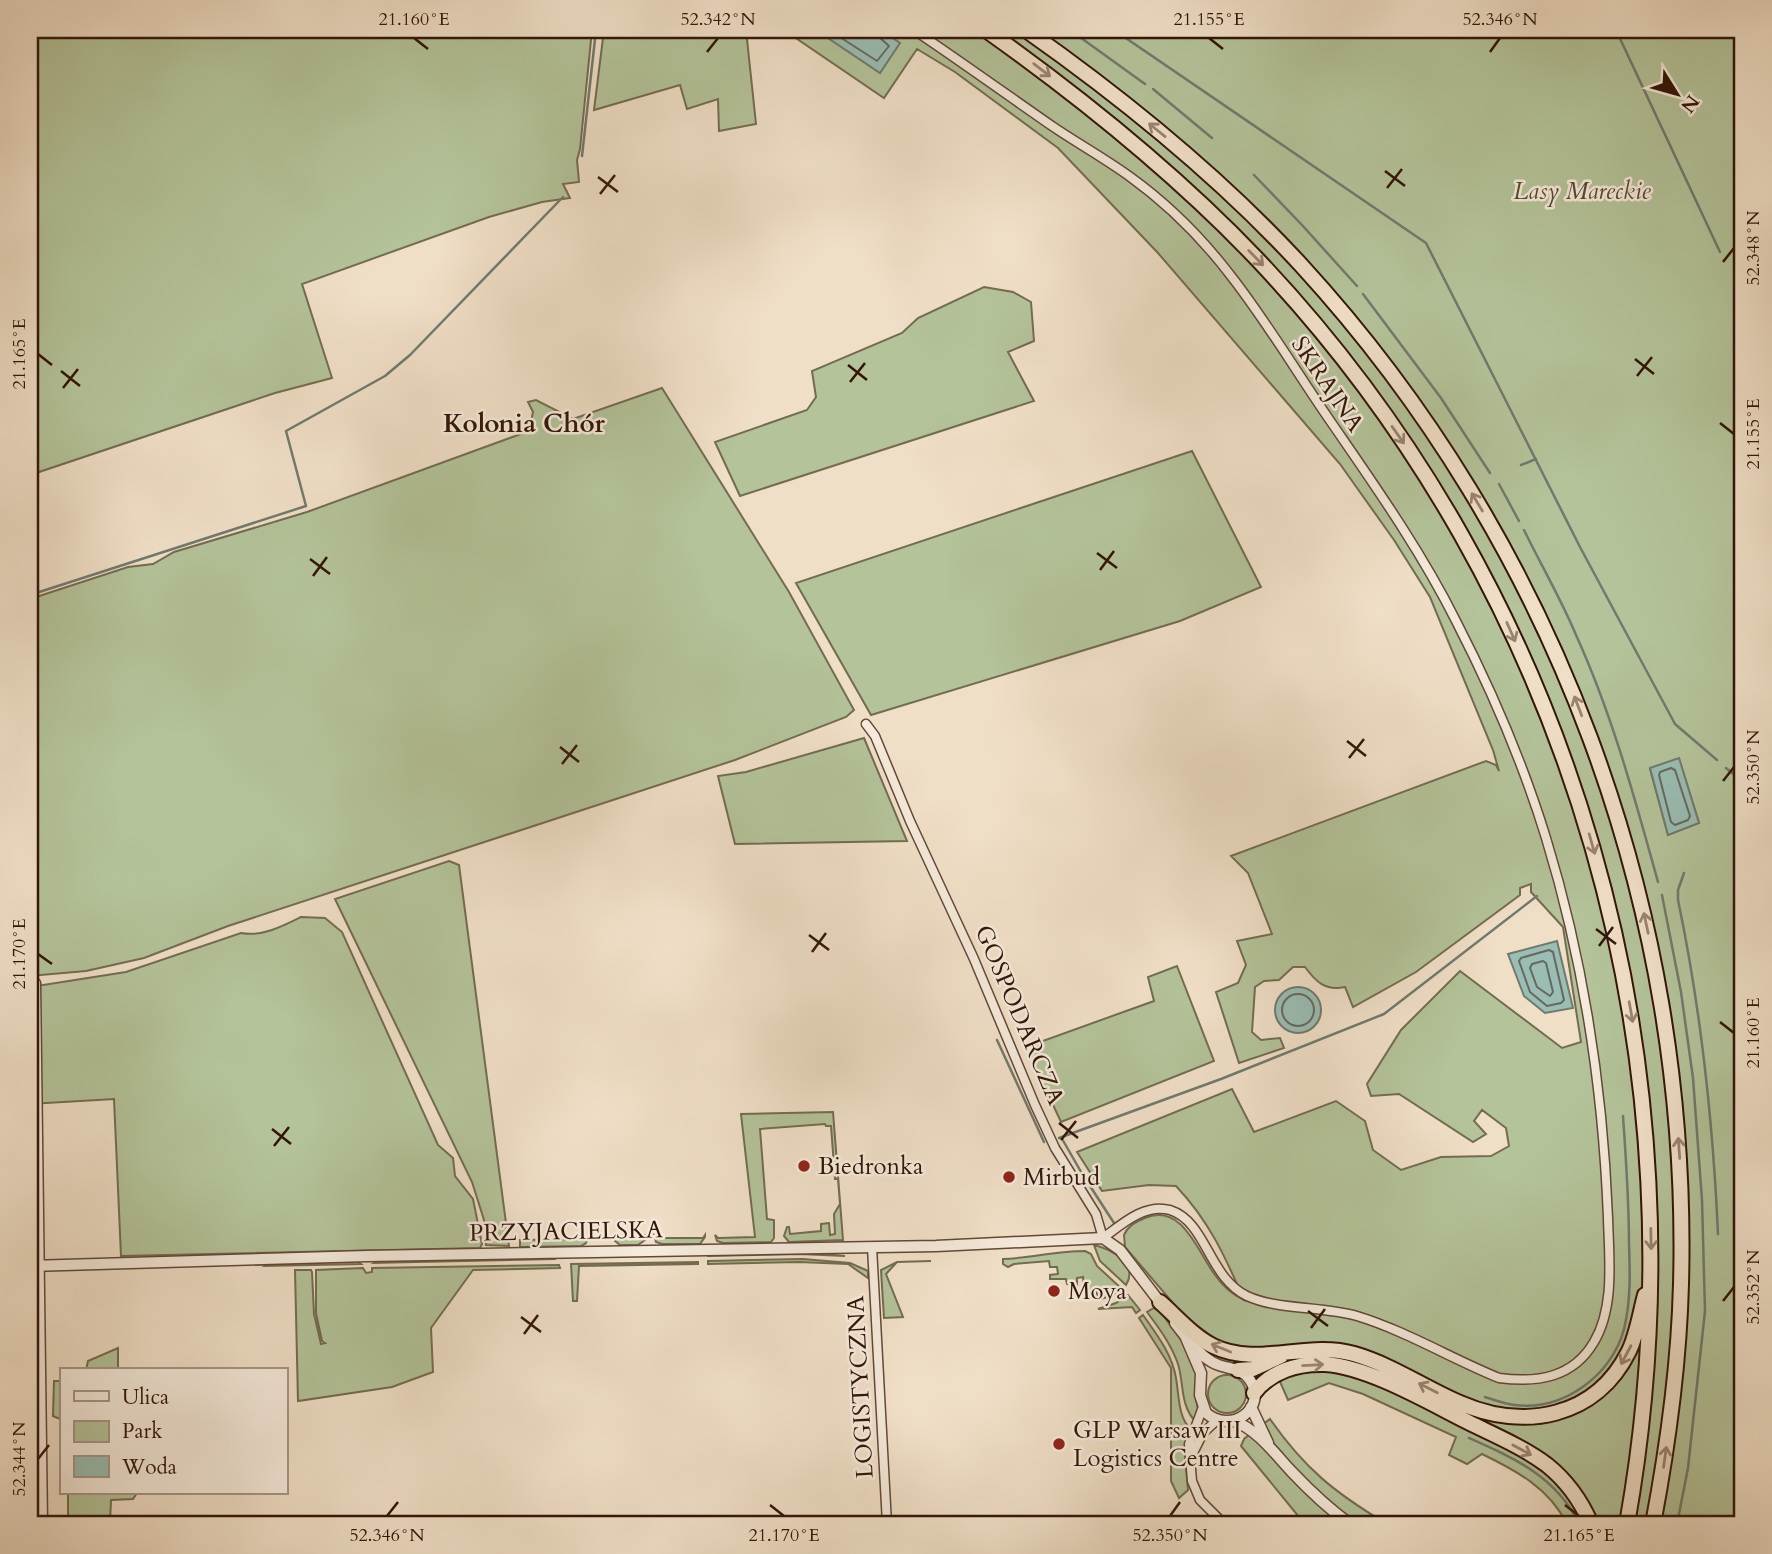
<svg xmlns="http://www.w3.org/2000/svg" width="1772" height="1554" font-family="Cardo,serif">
<rect width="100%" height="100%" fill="#f0dfc7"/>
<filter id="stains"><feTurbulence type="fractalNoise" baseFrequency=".00286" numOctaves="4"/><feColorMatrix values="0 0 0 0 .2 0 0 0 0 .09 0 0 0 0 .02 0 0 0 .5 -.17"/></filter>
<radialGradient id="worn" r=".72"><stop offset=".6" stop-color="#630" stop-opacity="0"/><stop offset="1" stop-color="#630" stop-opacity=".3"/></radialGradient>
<path fill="#b4c39a" stroke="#736c51" stroke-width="2" fill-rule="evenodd" d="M30,30h562l-12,119 -3,11 2,22 -16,2 7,14 -28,4 -53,15 -187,67 30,94 -57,15 -245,82z
M604,30h142l10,94 -37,7 -1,-32 -31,10 -7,-24 -86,25z
M784,30h958v1494h-175c-18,-36 -50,-53 -85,-70l-15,10 -18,-9 7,-18 -93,-43 -34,-11 -41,17 -18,-41 -23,8 -28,-6 -10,-5 -15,-18 61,14 -42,-11 -28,-24 -60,-70 -1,-12c4,-9 11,-13 21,-17 37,-16 53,34 70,57 7,10 18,20 29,25 -19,-44 -35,-79 -68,-114l-27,-1 -47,6 -25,-39 155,-63 22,43 82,-31 29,20 8,29 28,20 40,-13 50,-1 18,-10 -3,-18 -24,-18 -8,11 12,13 -13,8 -74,-48 -28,2 -4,-12 34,-54 59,-59 102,77 19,-6 -18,-115 -32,-35v-8l-11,4v7l-104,77 -63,35 -8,-20c-20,4 -29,-5 -40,-20h-12l-14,13 -15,1 -9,6 -3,45 9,8 19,-2 4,10 -45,15 -23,-71 22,-9 8,-18 -9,-24 35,-7 -24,-61 -17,-17 255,-95 10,4 3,6 -6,-21 -63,-153 -36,-57 -54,-76 -182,-211 -100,-105 -103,-76 -38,-23 -33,49zM1679,759l20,64 -31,12 -18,-66z
M984,287l29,5 18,10 3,39 -26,11 26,49 -294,95 -25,-54 92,-32 9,-13 -4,-26 90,-38 16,-15z
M662,388l127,204 65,118 -8,7 -111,43 -507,166 -84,32 -58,13 -56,5v-377l98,-32 25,-3 21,-12 133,-40 222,-81 4,-19 -5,-10 8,-2 37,19z
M1192,451l69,136 -81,34 -309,94 -75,-132z
M864,738l43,103 -172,3 -17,-68 28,-4z
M449,861l10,4 50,381 -23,-1 -2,-25 -12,-38 -137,-283z
M301,917l24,1 17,14 96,213 15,13 2,18 18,23 9,45 -2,4 -359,8 -7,-157 -84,5v-117l96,-15 115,-39c21,4 42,-7 60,-16z
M1177,966l37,95 -153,61 -35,-75 128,-46 -6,-24z
M833,1112l10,128 -54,2 -5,-6 3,-9h2l1,7 31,-3v-7l8,-1 1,12 5,-1 -1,-20 6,-10 -2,-25h-3l-4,-53h-5l-1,-2 -65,5 7,90 7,1v18l-3,4 -48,1 -6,-2 -2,-6 3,3 37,-1 -14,-123z
M30,1176h2l4,80h-6z
M643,1235h2v5l-7,5h-18l-5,-4v-2l26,-1z
M654,1235l5,3h44l2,-3v2l-5,7h-38l-6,-2z
M587,1239l-1,4 -5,3 -61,1v-7z
M1094,1245c17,4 45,19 32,40l-26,-24z
M1085,1251l6,3 6,12 25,23 -11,7 -14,4v-10h-13l-1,-13 -6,1v8l-10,-2 -1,-5h-16v-4l8,-1 -1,-7h-7l-1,-6 -35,3 -6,3 -5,-3v-5c28,-1 54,-8 82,-8z
M802,1252l43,4 -45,-2 -91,2 2,-2z
M551,1257l5,2 -182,4 3,-2z
M803,1259l47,4 18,8v7l-20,-14 -49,-2 -91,2v-3z
M357,1261l4,3 -96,2 3,-2z
M931,1261l-34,1 -11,12 17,43 -19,1 -3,-48 16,-8z
M698,1262v2l-119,2 -2,35h-4l-2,-37z
M559,1265l1,3 -87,2 -42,58 2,44 -41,15 -94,14 -3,-131h16l1,2 2,42 7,30 4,-1 -3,-2 -6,-28v-43l47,-2 3,5 6,-1v-4z
M1128,1295l12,15 -4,3 -4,-6 -34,2 18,-6z
M1154,1308l6,3 24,33 13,25 -2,24 3,17 -3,11c-15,-16 -11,-38 -17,-57 -7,-20 -19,-36 -31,-52z
M1143,1315c14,20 29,39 33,63 3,16 2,41 15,51l-6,26 3,35 -9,8 -8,-17v-113l-32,-50z
M118,1348v22h-32l2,-9z
M1208 1394a19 19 0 1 1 38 0a19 19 0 1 1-38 0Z
M54,1381h7v46l-1,-8 -7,-3z
M1270,1419c35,50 65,74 117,105h-80l-8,-7 -58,-71 3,-7z
M68,1493h69l-4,6 -22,1 -1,24h-42z"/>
<path fill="#9abdb4" stroke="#707a6f" stroke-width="2" d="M816,30h65l19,13 -20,30z
M1679,758l20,65 -31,12 -18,-67z
M1557,941l16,67 -28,5 -21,-17 -16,-42z
M1275 1010a23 23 0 1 1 46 0a23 23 0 1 1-46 0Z"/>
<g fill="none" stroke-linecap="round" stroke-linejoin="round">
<path stroke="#66695e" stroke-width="2" d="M829,30l48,31 12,-15 -10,-9 -1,-7
M1671,768l4,2 15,46 -2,4 -13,5 -4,-3 -12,-47 1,-3z
M1549,950l4,2 11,48 -3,3 -14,3 -17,-14 -11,-31 2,-3z
M1543,961l3,2 7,29 -3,4 -13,-9 -7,-19 2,-4z
M1282 1010a16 16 0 1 1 32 0a16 16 0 1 1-32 0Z"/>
<path stroke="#707a6f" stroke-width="2.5" d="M1070,30l75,54
M1114,30l312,213 154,304 95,177 42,36
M1616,30l104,222
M1153,89l59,49
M582,156l14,-126
M1254,175l48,50 55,61
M1363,294l78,104 49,75
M1521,465l15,-6
M1499,484l20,37
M1524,530c17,35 37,69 52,105 36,79 59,164 82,247
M30,595l276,-89 -20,-75 99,-55 25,-21 153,-158
M1726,768l16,13
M1684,873l-6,17v10c23,110 35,222 40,334
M1662,895l19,97 12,86 9,122 3,111 -17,157 -11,56
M997,1040l47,102
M1061,1137l27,47
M1059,1138l162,-59 163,-65 153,-118
M1090,1186l24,37
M1485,1397c9,3 20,7 30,8 49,6 97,-30 109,-76 7,-28 6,-57 5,-85 0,-43 -3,-86 -6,-128
M1469,1438c45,20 88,39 110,86"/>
<g stroke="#624838" stroke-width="11">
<path id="minor" d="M866,724l9,12 35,85 64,138 61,146 20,43 41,66 7,24c19,-14 42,-35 67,-28 37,12 38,67 77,86 30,14 75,10 110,20 49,15 95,43 142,62 38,5 74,0 95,-36 21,-35 15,-84 14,-124 -5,-129 -24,-256 -62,-380 -23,-75 -54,-147 -90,-217 -35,-70 -81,-135 -125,-199 -34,-49 -64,-100 -100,-146 -29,-38 -63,-72 -102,-100 -25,-18 -52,-33 -77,-50 -46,-32 -92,-65 -138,-96
M36,983l7,541
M872,1247l15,277
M1203,1407l-14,37 3,37 8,19 24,24
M1190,1459l13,-26 14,-13"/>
</g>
<g stroke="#624838" stroke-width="13">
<path id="tertiary" d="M30,1266l338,-10 568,-10 167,-8 17,12 42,55
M1175,1323c11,14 22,30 37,39 13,8 29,4 38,18 18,28 -19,55 -44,33l-6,-18 1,-22 -15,-35
M1251,1407l17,36
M1234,1421c24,9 41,33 58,51 18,19 37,37 58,52"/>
</g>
<g stroke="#321508" stroke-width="18">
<path id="motorway" d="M986,30c97,69 189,143 271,229 320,337 451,810 370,1265
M1026,30c98,69 193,146 275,235 254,277 390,644 380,1019 -2,81 -13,161 -28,240
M1160,1302c17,15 33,34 53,44 45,22 94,-6 141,8 38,11 71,34 106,49 64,28 136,15 169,-52 8,-17 11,-37 16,-56
M1238,1370l15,-1 28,-13
M1254,1393c17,-22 44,-30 71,-29 44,3 103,38 143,58 26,13 55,25 79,43 20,16 34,36 44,59"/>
</g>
<use href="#minor" stroke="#f5eadb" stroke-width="8"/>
<use href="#tertiary" stroke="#f5eadb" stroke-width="10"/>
<use href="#motorway" stroke="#f0dfc7" stroke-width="14"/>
</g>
<defs><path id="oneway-shaft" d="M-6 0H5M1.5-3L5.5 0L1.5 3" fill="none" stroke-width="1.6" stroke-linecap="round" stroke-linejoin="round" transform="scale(1.75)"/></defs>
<g stroke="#9a8471">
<use href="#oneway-shaft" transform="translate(1042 70) rotate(37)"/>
<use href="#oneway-shaft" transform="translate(1157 130) rotate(-141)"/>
<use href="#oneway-shaft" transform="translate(1256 258) rotate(46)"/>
<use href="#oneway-shaft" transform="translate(1398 435) rotate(55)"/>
<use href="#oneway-shaft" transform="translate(1477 502) rotate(-121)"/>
<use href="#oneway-shaft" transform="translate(1511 632) rotate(66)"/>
<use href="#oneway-shaft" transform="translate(1578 706) rotate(-111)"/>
<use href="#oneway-shaft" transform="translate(1592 844) rotate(74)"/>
<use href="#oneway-shaft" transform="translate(1646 923) rotate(-102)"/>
<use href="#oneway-shaft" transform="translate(1631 1012) rotate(80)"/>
<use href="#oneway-shaft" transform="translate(1679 1148) rotate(-94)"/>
<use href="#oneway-shaft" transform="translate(1651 1239) rotate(89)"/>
<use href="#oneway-shaft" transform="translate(1221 1348) rotate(-158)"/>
<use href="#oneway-shaft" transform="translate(1626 1355) rotate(118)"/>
<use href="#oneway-shaft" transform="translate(1313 1365) rotate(-3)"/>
<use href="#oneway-shaft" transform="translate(1428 1388) rotate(-153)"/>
<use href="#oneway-shaft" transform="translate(1522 1450) rotate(29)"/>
<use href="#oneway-shaft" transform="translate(1665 1457) rotate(-82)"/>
</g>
<path fill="none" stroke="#321508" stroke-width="2.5" d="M414,38l14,11M1209,38l14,11M707,52l11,-14M1490,52l10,-14M1385,171l20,15M598,177l20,15M1387,188l15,-19M600,194l15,-19M1723,262l11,-14M38,354l14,11M1635,359l19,15M848,365l19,15M61,371l19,15M1637,376l15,-19M850,382l15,-19M63,388l15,-19M1720,423l14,11M1097,553l20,15M310,559l20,15M1100,570l14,-19M313,576l14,-19M1347,741l19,15M560,747l19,15M1349,758l15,-19M562,764l15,-19M1723,781l11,-14M1596,929l20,15M809,935l20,15M1599,946l14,-19M812,952l14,-19M38,954l14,10M1720,1022l14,11M1059,1123l19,15M272,1129l19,15M1061,1140l15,-19M274,1146l15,-19M1723,1301l11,-14M1308,1311l20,15M521,1317l20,15M1311,1328l14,-19M524,1334l14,-19M38,1459l11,-14M770,1505l14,11M1565,1505l14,11M387,1516l11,-14M1170,1516l10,-14"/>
<g fill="#8f2418" stroke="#f5eadb" stroke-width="2.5">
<circle cx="804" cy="1166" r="7"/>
<circle cx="1009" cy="1177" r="7"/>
<circle cx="1054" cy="1291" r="7"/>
<circle cx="1059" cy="1444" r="7"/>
</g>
<g text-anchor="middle" stroke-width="5" stroke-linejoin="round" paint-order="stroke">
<g font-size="24" font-style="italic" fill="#594934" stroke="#f5eadb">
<text x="1582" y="199">Lasy Mareckie</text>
</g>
<g font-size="24" fill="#321508" stroke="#f5eadb">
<text transform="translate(1328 384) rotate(56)" y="8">SKRAJNA</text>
<text transform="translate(1020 1015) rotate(67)" y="8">GOSPODARCZA</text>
<text transform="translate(566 1231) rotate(-1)" y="8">PRZYJACIELSKA</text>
<text transform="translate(860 1387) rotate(-93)" y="8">LOGISTYCZNA</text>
</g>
<g font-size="24" fill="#321508" stroke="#f5eadb" text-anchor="start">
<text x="818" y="1174">Biedronka</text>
<text x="1023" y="1185">Mirbud</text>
<text x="1068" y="1299">Moya</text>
<text x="1073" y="1438">GLP Warsaw III<tspan x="1073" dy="28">Logistics Centre</tspan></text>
</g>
<g font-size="26" font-weight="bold" fill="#321508" stroke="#f5eadb">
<text x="524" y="432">Kolonia Chór</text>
</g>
</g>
<rect width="1772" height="1554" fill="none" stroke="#f0dfc7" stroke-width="77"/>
<rect x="60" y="1368" width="228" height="126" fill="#f5eadb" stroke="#a79587" stroke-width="2"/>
<rect x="74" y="1391" width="35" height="10" fill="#f5eadb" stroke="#a79587" stroke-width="2"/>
<text x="122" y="1404" font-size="21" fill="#321508">Ulica</text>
<rect x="74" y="1421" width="35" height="21" fill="#b4c39a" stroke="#a79587" stroke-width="2"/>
<text x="122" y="1438" font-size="21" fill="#321508">Park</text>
<rect x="74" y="1456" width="35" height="21" fill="#9abdb4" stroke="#a79587" stroke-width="2"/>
<text x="122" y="1474" font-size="21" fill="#321508">Woda</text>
<g transform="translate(1677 94) rotate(127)" stroke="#f5eadb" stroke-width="5" paint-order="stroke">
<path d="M0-5L12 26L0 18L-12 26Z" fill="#321508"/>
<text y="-10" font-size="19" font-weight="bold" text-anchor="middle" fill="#321508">N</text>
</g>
<rect x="38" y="38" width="1696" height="1478" fill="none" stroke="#321508" stroke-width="2.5"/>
<g font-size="18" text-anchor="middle" fill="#321508">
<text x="414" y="25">21.160°E</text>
<text x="718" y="25">52.342°N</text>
<text x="1209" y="25">21.155°E</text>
<text x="1500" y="25">52.346°N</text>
<text transform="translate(1753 248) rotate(-90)" y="6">52.348°N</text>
<text transform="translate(19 354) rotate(-90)" y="6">21.165°E</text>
<text transform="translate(1753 434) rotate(-90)" y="6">21.155°E</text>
<text transform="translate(1753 767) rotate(-90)" y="6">52.350°N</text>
<text transform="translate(19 954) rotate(-90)" y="6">21.170°E</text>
<text transform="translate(1753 1033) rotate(-90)" y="6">21.160°E</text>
<text transform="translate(1753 1287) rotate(-90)" y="6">52.352°N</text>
<text transform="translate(19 1459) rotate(-90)" y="6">52.344°N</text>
<text x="387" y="1541">52.346°N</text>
<text x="784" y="1541">21.170°E</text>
<text x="1170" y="1541">52.350°N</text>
<text x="1579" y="1541">21.165°E</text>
</g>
<rect width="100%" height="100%" filter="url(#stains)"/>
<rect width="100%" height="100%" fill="url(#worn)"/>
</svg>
